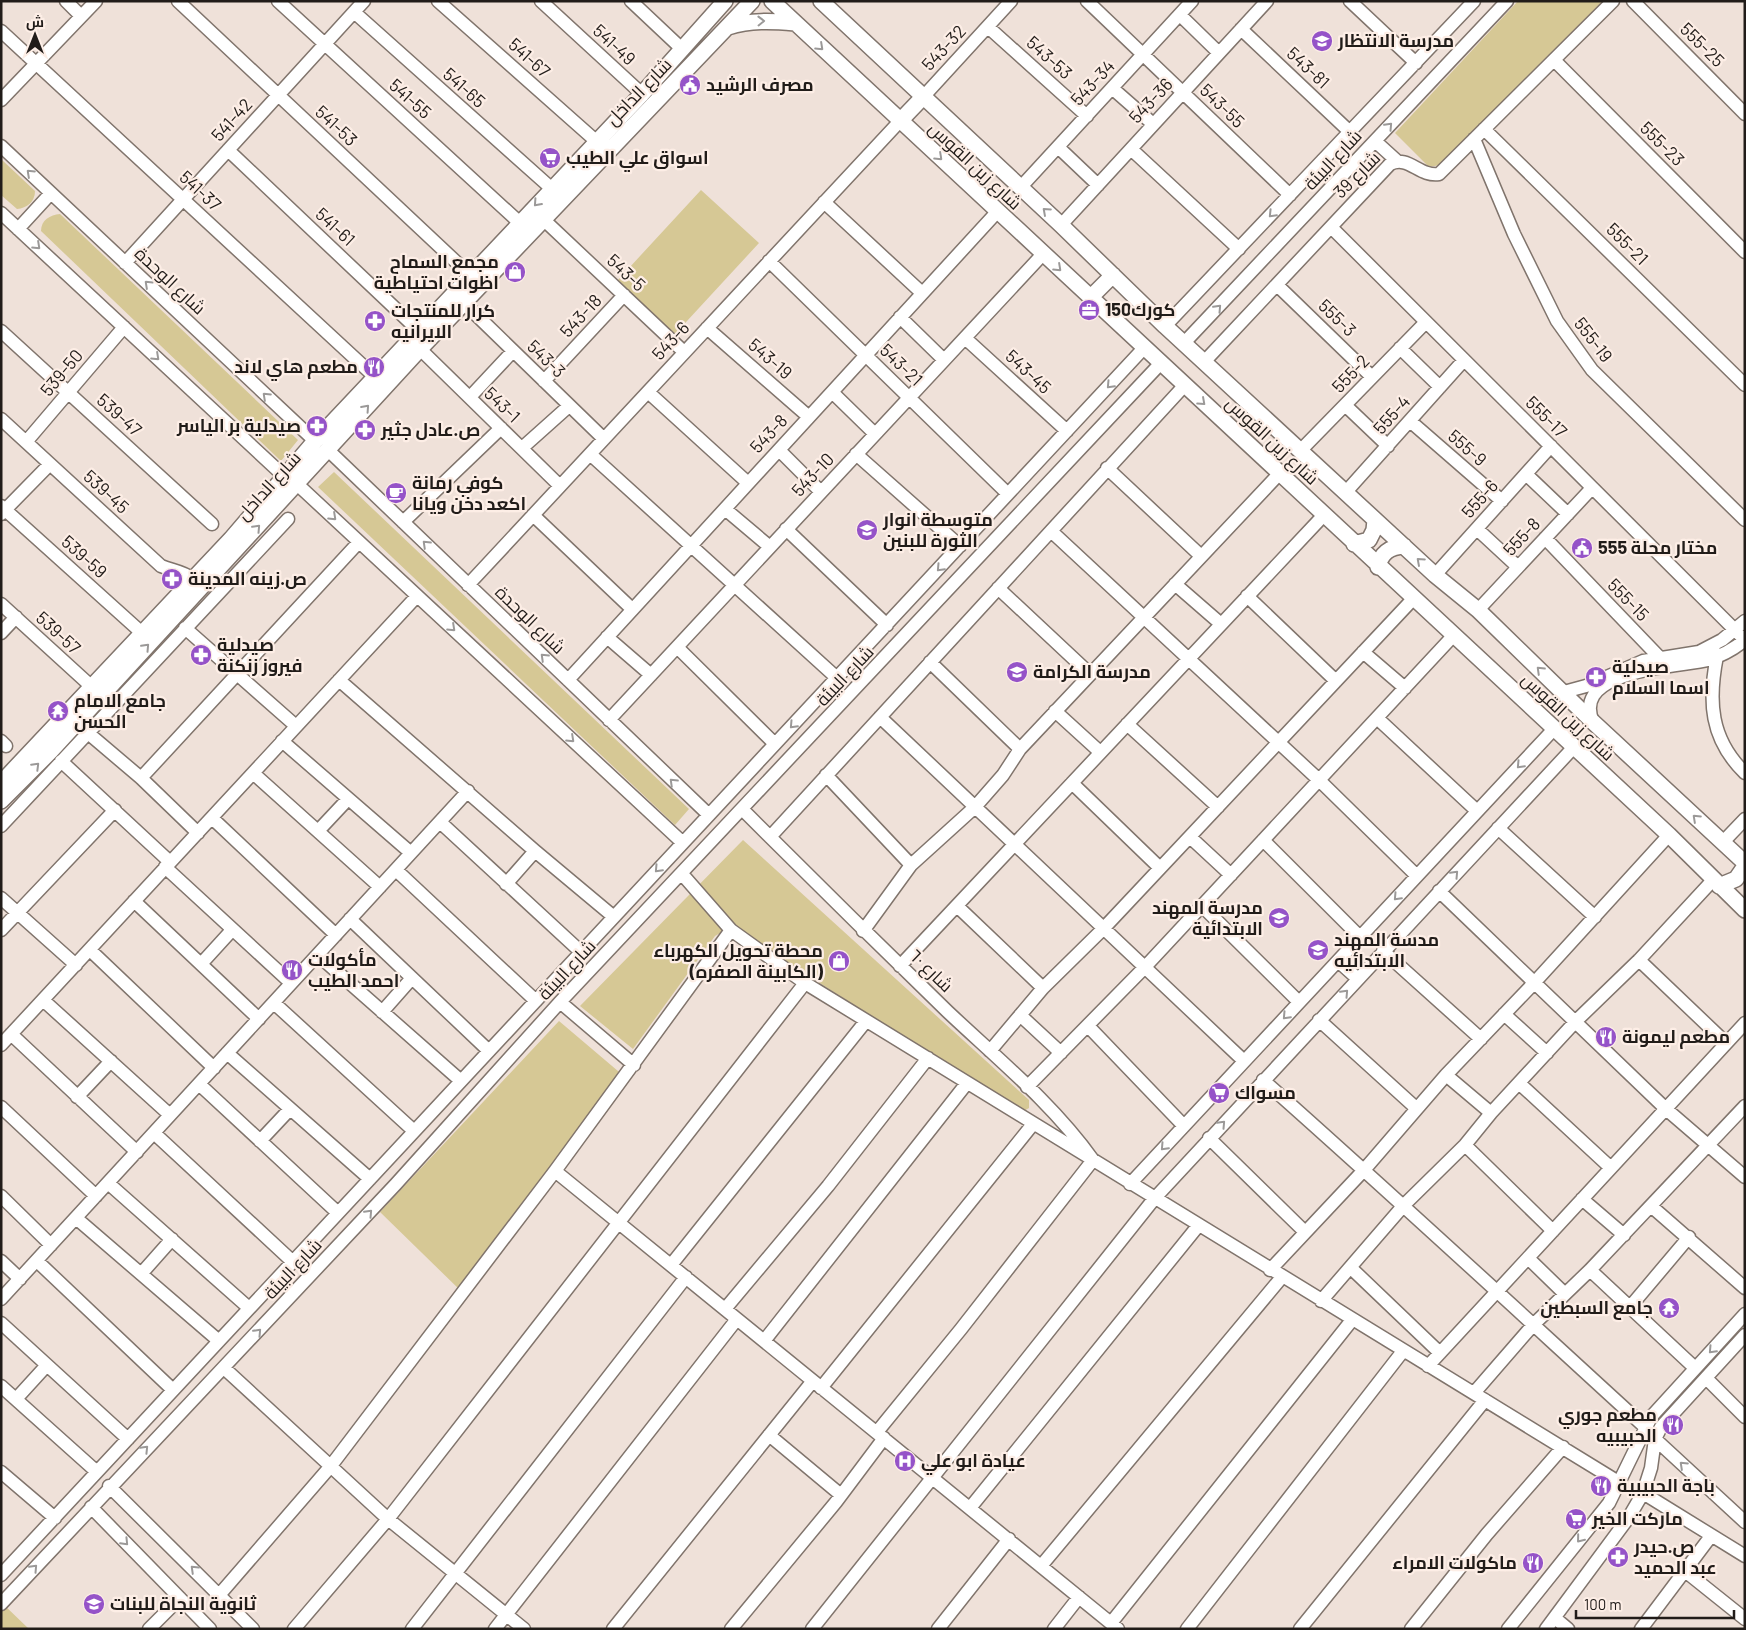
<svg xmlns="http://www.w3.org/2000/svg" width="1746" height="1630" font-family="Barlow,Cairo,sans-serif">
<rect width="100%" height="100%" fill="#efe1d9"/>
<path fill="#d6c895" d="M1518,1h86l-164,164 -11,2 -34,-34z
M1,159l34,32c0,11 -8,17 -18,18l-16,-14z
M701,190l58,53 -84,91 -58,-53z
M60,214l238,226 -17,21 -240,-230c0,-11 9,-16 19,-17z
M334,472l355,337 -14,16 -357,-338z
M743,840l286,260v8l-7,4 -5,-3 -279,-178 -16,1 -7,4 -82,113 -53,-43z
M559,1021l66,56 -162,216 -83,-81z
M2,1603l27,26h-28z"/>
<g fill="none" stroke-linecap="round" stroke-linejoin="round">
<g stroke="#80746c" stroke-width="15">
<path id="minor" d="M66,1l15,15
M178,1l292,274
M278,1l242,222
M438,1l158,140
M541,1l101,93
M631,1l51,48
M1087,1l203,194
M1350,1l66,62
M1633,1l112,113
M354,12l197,176
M1180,15l39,38
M988,27l99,89
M1241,29l109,103
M1,31l373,345
M1554,60l191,192
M1112,88l41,36
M924,96l87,-95
M1,100l95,-99
M1484,129l261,256
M1474,139l40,95 43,87 35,49 153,150
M1375,141l22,20
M1,146l314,295
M1058,147l40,38
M1131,149l108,100
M228,150l190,180
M1020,188l172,-187
M824,202l98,91
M1,213l284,264
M543,219l141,133
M1061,225l206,-224
M1331,227l414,413
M18,229l33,-36
M769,261l239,233
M125,263l239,-262
M1277,285l95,92
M464,303l140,136
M900,317l44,43
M1165,326l309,-325
M707,328l102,89
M1,331l211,193
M965,338l102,93
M1184,343l323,-342
M1400,348l40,39
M420,349l140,137
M1204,362l186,-198c19,-9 29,13 49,10l174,-173
M544,381l80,-86
M648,392l100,91
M832,392l43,42
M470,397l43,-46
M1345,405l43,41
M1,419l160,147c12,5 21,5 32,13
M1410,421l92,80
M26,442l98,-115
M522,448l47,-42
M328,450l381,365
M779,450l42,42
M1301,450l125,-128
M590,454l247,224
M856,454l104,92
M1107,468l94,88
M1526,474l42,40
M297,484l386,359
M1345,493l119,-133
M1,506l141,127
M725,509l45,38
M1,514l49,-50
M533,515l99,94
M403,522l98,-94
M786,529l101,96
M1477,529l41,38
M1051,531l268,249 98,96
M1545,538l115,120 3,6
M1435,575l116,-129
M1175,584l46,40
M468,585l432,-464
M998,588l92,86
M1247,596l89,85
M1,604l91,83
M1478,610l114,-122
M185,628l111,98
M1,633l15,-16
M607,637l44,38
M677,647l98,97
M1714,651l3,5c-9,45 -7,83 28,117
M1363,652l42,36
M930,662l90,87
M339,680l196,171 79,66
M568,680l429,-468
M1564,692l22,-6 57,-25 56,-9 23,-12 23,-19
M1055,711l45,41
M880,717l364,344
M1377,718l100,93
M609,720l434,-466
M1593,722c-23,-53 86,-55 115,-62 13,-4 26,-11 37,-20
M1127,724l91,83
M88,733l53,45 57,55
M1,741l5,5
M282,741l129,112
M61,761l109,101
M253,773l127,114
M826,775l85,90
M141,778l218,-236
M1072,783l88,85
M743,810c68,68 136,135 205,202 50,47 105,92 145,148l-132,169 -84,103
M212,818l124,117
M440,822l141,130
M1,826l287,-307
M1498,828l97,89
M318,831l30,-32
M770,837l414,-451
M1190,837l41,38
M1263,840l97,97
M1723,842l22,-23
M165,867l126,116
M396,870l140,131
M682,874l49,56
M506,884l29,-33
M1439,891l227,218 79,68
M1,898l75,67
M134,901l125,118
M957,906l86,82
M1202,906l97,96
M350,919l139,132
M1,930l114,-120
M863,931l48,-66 64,-58 28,-32 17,-26 260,-276
M90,950l124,118
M1383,951l98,88
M318,955l143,126
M1639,960l87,83
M1338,961l20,18
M201,964l31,-34
M900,966l423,-450
M43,1000l127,115
M560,1002l74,63
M274,1003l140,128
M382,1012l30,-34
M1504,1014l43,39
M1020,1015l41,38
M1319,1020l97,88
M1088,1026l96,100
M11,1034l126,118
M1,1045l416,-449
M990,1051l53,-63 60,-59 310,-330
M227,1053l143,126
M1446,1075l45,38
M1263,1080c129,114 255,231 382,347
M1519,1083l92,85
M199,1084l139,129
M1027,1087l118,-120 308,-331
M77,1097l34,-36
M1,1107l95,89
M154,1133l139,129
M1209,1138l96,94
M260,1141l30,-32
M1465,1145l88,86
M555,1171l563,458
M108,1183l141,125
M1130,1184l423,-454
M1,1196l50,49
M1582,1199l42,36
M1651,1206l94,82
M76,1218l143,123
M1528,1258l37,36
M1,1261l19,18
M37,1261l136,129
M671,1265l195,-244
M1351,1268l89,85
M1270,1270l94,-100 82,-95 88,-92 135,-148
M1590,1270l105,98
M141,1274l31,-35
M1,1299l467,-508
M1321,1301l83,-96 61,-60 26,-32 85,-92 63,-61 74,-80
M1630,1307l59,-70
M725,1309l103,-123 100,-128
M1,1323l127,116
M764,1341l203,-258
M1428,1366l317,-343
M224,1368l164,151 136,110
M1706,1378l39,39
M1,1386l96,86
M821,1388l212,-264
M1474,1393l59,-68 57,-55 155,-164
M16,1399l31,-34
M769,1435l72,60
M1655,1439l90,83
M1,1472l54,46
M109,1486l144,143
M1643,1493l102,63
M91,1507l119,122
M970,1508l228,-282
M1041,1566l241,-289
M1685,1571l60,48
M1,1575l1142,-1226
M220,1594l110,-127 225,-296 176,-241 74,53 815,500
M1,1604l395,-420 164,-182 600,-638
M1555,1618l13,11
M1111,1623l241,-303
M149,1629l31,-31
M294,1629l94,-110 417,-536
M412,1629l274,-352
M495,1629l242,-310
M613,1629l199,-247
M731,1629l105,-127 48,-64
M812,1629l342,-430 419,-451
M938,1629l71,-90
M1054,1629l25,-32
M1187,1629l216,-278
M1300,1629l185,-229
M1411,1629l76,-95 76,-87
M1508,1629l101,-126 42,-86 94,-103
M1546,1629l83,-112 14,-24 8,-25 4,-29 6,-12 84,-92
M1641,1629l70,-93"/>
</g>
<g stroke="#80746c" stroke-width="18">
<path id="major" d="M772,1l897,834 76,75
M821,1l240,224 104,101 270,249 43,35 115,112 152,141
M728,27c23,-7 43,-6 67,-4
M900,121l24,-25
M1090,298l23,-23
M1354,544l15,-4 5,-10 1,-10
M1378,567c3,-14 11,-20 26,-21
M1,783l230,-244 84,-98 327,-347 83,-93
M1,801l50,-50 369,-402 332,-348
M1719,886l17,-7 9,-13"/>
</g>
<use href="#minor" stroke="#fff" stroke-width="12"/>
<use href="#major" stroke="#fff" stroke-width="15"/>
</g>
<defs><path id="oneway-chevron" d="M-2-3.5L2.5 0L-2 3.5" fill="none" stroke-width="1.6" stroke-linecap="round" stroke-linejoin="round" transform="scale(1.25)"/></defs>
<g stroke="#9b9998">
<use href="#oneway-chevron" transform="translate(761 21) rotate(-1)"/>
<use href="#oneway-chevron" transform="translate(820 47) rotate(43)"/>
<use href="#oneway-chevron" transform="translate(1389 126) rotate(-47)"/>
<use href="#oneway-chevron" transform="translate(939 157) rotate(43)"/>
<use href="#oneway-chevron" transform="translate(30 173) rotate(-137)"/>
<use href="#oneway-chevron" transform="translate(537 203) rotate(132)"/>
<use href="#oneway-chevron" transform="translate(1046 211) rotate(-138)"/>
<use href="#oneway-chevron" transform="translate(1272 214) rotate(134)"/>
<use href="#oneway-chevron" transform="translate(37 246) rotate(43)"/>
<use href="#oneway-chevron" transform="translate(1058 268) rotate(43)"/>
<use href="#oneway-chevron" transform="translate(148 284) rotate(-137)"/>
<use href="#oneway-chevron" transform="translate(1218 308) rotate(-47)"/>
<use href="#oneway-chevron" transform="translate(156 357) rotate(43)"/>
<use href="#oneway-chevron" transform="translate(1110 385) rotate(133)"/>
<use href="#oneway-chevron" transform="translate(266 396) rotate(-137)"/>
<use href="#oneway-chevron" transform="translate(1202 402) rotate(42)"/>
<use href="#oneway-chevron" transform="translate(366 408) rotate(-48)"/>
<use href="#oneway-chevron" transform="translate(333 517) rotate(43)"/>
<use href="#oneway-chevron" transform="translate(257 528) rotate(-47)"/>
<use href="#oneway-chevron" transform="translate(426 544) rotate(-136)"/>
<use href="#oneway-chevron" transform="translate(1420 561) rotate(-138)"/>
<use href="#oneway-chevron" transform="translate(940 568) rotate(133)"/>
<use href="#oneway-chevron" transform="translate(452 628) rotate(43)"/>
<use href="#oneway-chevron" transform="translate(146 647) rotate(-47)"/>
<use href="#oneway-chevron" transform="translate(544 657) rotate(-136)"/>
<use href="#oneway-chevron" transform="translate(1540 670) rotate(-136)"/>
<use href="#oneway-chevron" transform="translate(793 725) rotate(133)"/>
<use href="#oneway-chevron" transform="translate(571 739) rotate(43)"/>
<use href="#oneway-chevron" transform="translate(1520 765) rotate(133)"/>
<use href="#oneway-chevron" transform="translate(36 766) rotate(-45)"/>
<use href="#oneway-chevron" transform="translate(673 782) rotate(-136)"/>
<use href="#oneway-chevron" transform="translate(1696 818) rotate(-137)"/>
<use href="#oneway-chevron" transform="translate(658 869) rotate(133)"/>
<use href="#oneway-chevron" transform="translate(1455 874) rotate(-47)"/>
<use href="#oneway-chevron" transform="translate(1397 897) rotate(133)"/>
<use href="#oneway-chevron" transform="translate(1345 993) rotate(-47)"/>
<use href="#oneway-chevron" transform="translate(1286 1016) rotate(133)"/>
<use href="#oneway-chevron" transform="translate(1222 1124) rotate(-47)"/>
<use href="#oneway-chevron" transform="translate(1164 1147) rotate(133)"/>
<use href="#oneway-chevron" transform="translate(369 1213) rotate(-47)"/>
<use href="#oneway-chevron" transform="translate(258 1332) rotate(-47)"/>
<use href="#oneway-chevron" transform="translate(1712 1350) rotate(133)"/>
<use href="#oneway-chevron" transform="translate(145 1449) rotate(-46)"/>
<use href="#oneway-chevron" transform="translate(1683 1465) rotate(-137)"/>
<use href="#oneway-chevron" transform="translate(1580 1539) rotate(129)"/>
<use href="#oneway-chevron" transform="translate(125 1542) rotate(46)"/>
<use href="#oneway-chevron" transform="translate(34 1568) rotate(-47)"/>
<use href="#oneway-chevron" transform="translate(194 1569) rotate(-136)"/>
</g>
<defs>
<g id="school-disc" transform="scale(1.125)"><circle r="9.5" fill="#9553c8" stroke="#fdeee6"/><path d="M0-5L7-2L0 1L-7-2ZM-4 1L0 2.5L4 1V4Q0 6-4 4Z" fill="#fff"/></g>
<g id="civic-disc" transform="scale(1.125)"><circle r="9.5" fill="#9553c8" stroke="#fdeee6"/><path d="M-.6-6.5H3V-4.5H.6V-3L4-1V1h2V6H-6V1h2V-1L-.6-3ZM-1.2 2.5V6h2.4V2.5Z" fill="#fff"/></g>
<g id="supermarket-disc" transform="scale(1.125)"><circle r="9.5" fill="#9553c8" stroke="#fdeee6"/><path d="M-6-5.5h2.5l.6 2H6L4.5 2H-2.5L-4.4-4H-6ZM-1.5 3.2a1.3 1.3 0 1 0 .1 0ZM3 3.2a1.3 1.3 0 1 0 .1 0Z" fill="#fff"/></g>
<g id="shop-disc" transform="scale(1.125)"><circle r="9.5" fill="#9553c8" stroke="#fdeee6"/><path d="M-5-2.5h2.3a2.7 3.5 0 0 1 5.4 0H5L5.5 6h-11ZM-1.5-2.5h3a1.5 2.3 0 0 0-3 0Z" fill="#fff"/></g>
<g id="office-disc" transform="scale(1.125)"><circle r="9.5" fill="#9553c8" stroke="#fdeee6"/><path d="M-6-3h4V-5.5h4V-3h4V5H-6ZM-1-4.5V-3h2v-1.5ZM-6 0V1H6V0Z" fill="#fff"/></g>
<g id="pharmacy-disc" transform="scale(1.125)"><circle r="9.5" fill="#9553c8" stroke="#fdeee6"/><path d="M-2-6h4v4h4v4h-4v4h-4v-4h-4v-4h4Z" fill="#fff"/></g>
<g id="restaurant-disc" transform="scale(1.125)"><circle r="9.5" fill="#9553c8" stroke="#fdeee6"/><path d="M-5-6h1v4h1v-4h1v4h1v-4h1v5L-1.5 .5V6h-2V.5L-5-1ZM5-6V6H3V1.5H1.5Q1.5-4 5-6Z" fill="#fff"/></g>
<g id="cafe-disc" transform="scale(1.125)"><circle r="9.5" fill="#9553c8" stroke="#fdeee6"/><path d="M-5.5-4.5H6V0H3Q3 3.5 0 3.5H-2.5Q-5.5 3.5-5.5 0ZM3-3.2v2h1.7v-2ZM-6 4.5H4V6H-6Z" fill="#fff"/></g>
<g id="temple-disc" transform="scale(1.125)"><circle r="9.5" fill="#9553c8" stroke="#fdeee6"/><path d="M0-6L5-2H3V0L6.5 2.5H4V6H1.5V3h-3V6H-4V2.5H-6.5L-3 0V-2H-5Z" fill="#fff"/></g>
<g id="hospital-disc" transform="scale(1.125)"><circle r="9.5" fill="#9553c8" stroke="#fdeee6"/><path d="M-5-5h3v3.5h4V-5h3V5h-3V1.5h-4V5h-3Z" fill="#fff"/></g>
</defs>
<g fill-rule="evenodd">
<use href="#school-disc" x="1322" y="41"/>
<use href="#civic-disc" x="690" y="85"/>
<use href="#supermarket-disc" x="550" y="158"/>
<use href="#shop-disc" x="515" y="272"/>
<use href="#office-disc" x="1089" y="310"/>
<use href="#pharmacy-disc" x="375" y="321"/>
<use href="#restaurant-disc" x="374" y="367"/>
<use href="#pharmacy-disc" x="317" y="426"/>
<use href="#pharmacy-disc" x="365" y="430"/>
<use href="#cafe-disc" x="396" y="493"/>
<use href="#school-disc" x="867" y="530"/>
<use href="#civic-disc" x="1582" y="548"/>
<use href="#pharmacy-disc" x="172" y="579"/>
<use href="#pharmacy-disc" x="201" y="655"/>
<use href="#school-disc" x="1017" y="672"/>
<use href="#pharmacy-disc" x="1596" y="677"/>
<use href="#temple-disc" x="58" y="711"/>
<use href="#school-disc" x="1279" y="918"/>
<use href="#school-disc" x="1318" y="950"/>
<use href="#shop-disc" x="839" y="961"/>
<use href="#restaurant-disc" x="292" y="970"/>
<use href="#restaurant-disc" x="1606" y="1037"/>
<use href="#supermarket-disc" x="1219" y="1093"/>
<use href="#temple-disc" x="1669" y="1308"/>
<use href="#restaurant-disc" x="1673" y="1425"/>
<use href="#hospital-disc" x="905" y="1461"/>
<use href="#restaurant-disc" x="1601" y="1486"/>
<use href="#supermarket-disc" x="1576" y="1519"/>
<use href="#pharmacy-disc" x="1618" y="1557"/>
<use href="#restaurant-disc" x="1533" y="1563"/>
<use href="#school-disc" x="94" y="1604"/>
</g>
<g text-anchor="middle" stroke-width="4.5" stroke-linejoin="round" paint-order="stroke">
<g font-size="18" font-weight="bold" fill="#211c19" stroke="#fdeee6" text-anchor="start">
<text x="1338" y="47">مدرسة الانتظار</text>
<text x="706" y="91">مصرف الرشيد</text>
<text x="566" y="164">اسواق علي الطيب</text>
<text x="499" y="268" text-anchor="end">مجمع السماح<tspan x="499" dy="21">اظوات احتياطية</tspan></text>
<text x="1105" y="316">كورك150</text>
<text x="391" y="317">كرار للمنتجات<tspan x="391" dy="21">الايرانيه</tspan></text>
<text x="358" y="373" text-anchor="end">مطعم هاي لاند</text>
<text x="301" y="432" text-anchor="end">صيدلية بر الياسر</text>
<text x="381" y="436">ص.عادل جثير</text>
<text x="412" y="489">كوفي رمانة<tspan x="412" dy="21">اكعد دخن ويانا</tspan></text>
<text x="883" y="526">متوسطة انوار<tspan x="883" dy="21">الثورة للبنين</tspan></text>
<text x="1598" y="554">مختار محلة 555</text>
<text x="188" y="585">ص.زينه المدينة</text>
<text x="217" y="651">صيدلية<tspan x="217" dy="21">فيروز زنكنة</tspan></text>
<text x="1612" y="673">صيدلية<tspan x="1612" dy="21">اسما السلام</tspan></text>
<text x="1033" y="678">مدرسة الكرامة</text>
<text x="74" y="707">جامع الامام<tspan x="74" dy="21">الحسن</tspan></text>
<text x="1263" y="914" text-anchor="end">مدرسة المهند<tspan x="1263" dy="21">الابتدائية</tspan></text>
<text x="1334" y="946">مدسة المهند<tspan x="1334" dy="21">الابتدائيه</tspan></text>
<text x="823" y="957" text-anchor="end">محطة تحويل الكهرباء<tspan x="823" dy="21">(الكابينة الصفره)</tspan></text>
<text x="308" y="966">مأكولات<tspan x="308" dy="21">احمد الطيب</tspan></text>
<text x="1622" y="1043">مطعم ليمونة</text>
<text x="1235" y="1099">مسواك</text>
<text x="1653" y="1314" text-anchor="end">جامع السبطين</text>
<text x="1657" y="1421" text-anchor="end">مطعم جوري<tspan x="1657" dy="21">الحبيبيه</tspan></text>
<text x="921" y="1467">عيادة ابو علي</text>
<text x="1617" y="1492">باجة الحبيبية</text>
<text x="1592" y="1525">ماركت الخير</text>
<text x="1634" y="1553">ص.حيدر<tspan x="1634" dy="21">عبد الحميد</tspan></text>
<text x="1517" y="1569" text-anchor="end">ماكولات الامراء</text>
<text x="110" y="1610">ثانوية النجاة للبنات</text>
</g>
<g font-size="18" fill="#211c19" stroke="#fdeee6">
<text transform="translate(614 45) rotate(43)" y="6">541-49</text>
<text transform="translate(1702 45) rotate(45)" y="6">555-25</text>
<text transform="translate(944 48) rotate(-47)" y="6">543-32</text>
<text transform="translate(529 58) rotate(42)" y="6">541-67</text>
<text transform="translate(1049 58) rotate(42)" y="6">543-53</text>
<text transform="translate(1308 68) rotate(43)" y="6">543-81</text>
<text transform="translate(1093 83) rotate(-47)" y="6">543-34</text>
<text transform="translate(464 88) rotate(42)" y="6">541-65</text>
<text transform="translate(639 92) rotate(-46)" y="6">شارع الداخل</text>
<text transform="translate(410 99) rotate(42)" y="6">541-55</text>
<text transform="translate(1151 101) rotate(-47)" y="6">543-36</text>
<text transform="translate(1222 106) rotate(44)" y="6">543-55</text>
<text transform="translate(232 120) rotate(-48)" y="6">541-42</text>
<text transform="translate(336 126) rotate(43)" y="6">541-53</text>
<text transform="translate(1662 144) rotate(45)" y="6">555-23</text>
<text transform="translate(1333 160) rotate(-47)" y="6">شارع البيئة</text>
<text transform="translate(975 166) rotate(43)" y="6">شارع زين القوس</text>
<text transform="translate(1357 175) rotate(-45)" y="6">شارع 39</text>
<text transform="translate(200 191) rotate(43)" y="6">541-37</text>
<text transform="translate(335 227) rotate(43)" y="6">541-61</text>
<text transform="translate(1627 244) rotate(45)" y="6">555-21</text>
<text transform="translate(626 273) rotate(43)" y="6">543-5</text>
<text transform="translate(170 281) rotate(43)" y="6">شارع الوحدة</text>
<text transform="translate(581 316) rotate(-47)" y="6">543-18</text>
<text transform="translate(1337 318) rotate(44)" y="6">555-3</text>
<text transform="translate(1593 340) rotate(53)" y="6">555-19</text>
<text transform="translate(671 341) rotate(-47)" y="6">543-6</text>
<text transform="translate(546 359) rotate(44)" y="6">543-3</text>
<text transform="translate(770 359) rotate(41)" y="6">543-19</text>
<text transform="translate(901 365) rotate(44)" y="6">543-21</text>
<text transform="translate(1028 372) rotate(43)" y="6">543-45</text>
<text transform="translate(62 373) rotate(-50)" y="6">539-50</text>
<text transform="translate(1351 374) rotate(-46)" y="6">555-2</text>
<text transform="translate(502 405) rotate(44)" y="6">543-1</text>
<text transform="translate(119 415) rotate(42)" y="6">539-47</text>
<text transform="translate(1392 415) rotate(-48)" y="6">555-4</text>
<text transform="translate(1546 417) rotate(45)" y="6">555-17</text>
<text transform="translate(769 434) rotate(-47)" y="6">543-8</text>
<text transform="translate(1272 441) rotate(43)" y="6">شارع زين القوس</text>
<text transform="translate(1467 448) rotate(41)" y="6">555-9</text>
<text transform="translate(813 475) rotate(-47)" y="6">543-10</text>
<text transform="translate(269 486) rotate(-48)" y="6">شارع الداخل</text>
<text transform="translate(106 492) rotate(43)" y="6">539-45</text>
<text transform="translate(1480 499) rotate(-48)" y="6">555-6</text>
<text transform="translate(1522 537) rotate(-47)" y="6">555-8</text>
<text transform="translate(84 557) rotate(42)" y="6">539-59</text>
<text transform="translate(1628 600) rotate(46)" y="6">555-15</text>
<text transform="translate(530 620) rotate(44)" y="6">شارع الوحدة</text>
<text transform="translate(58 633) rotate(43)" y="6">539-57</text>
<text transform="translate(845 676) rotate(-47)" y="6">شارع البيئة</text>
<text transform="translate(1568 717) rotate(43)" y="6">شارع زين القوس</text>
<text transform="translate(567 970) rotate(-47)" y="6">شارع البيئة</text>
<text transform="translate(931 971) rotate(44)" y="6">شارع ٦٠</text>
<text transform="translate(293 1269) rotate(-47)" y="6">شارع البيئة</text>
</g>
</g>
<rect width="1746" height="1630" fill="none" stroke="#211c19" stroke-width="5"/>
<g transform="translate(35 35)" stroke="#fdeee6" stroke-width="4" paint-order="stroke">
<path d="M0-4L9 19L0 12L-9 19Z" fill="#211c19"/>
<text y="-8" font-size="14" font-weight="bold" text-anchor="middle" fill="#211c19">ش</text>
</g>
<path d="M1576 1610v8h158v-8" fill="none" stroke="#211c19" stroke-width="2.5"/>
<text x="1584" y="1610" font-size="15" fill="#211c19" stroke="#fdeee6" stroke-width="4" paint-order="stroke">100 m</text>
</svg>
